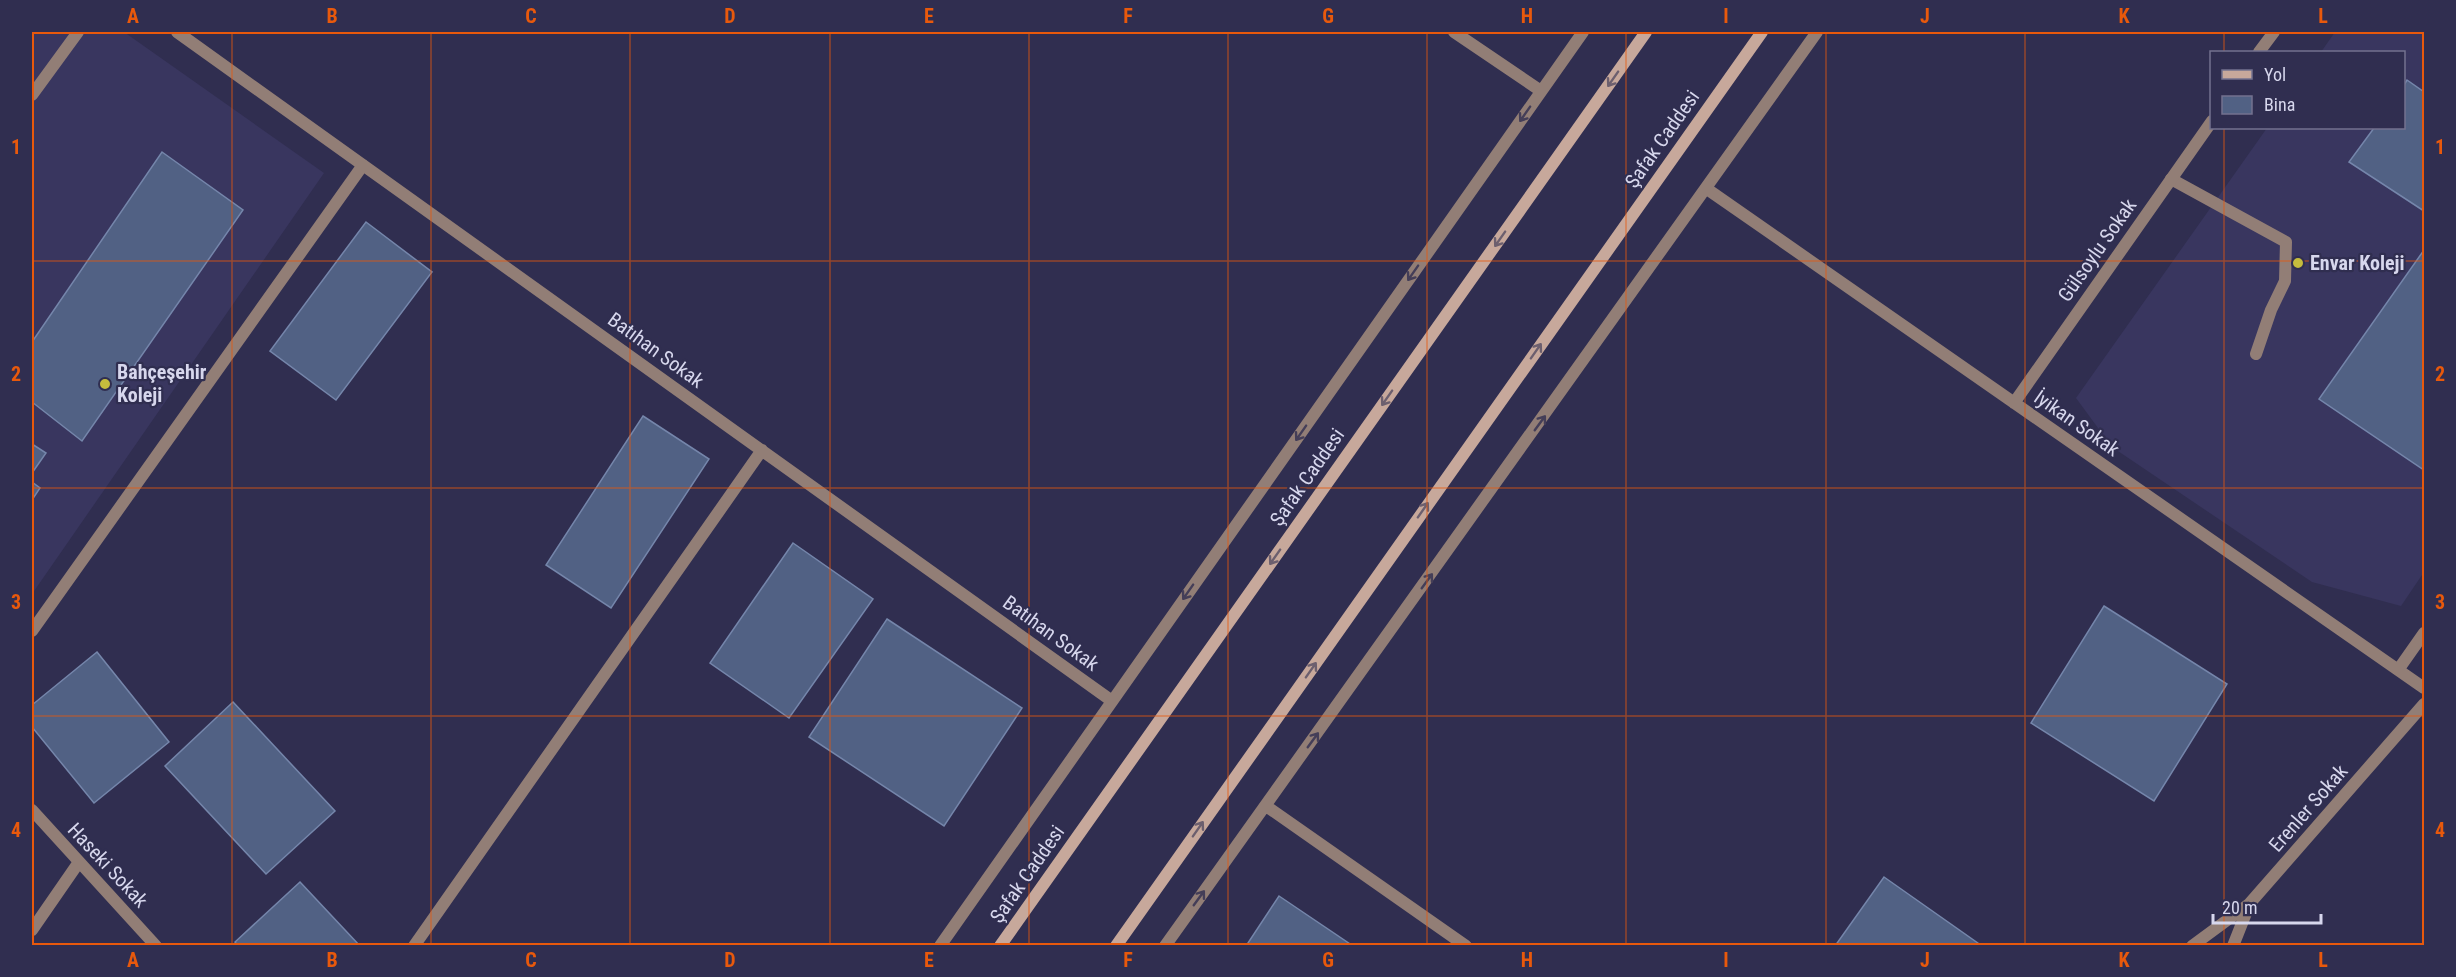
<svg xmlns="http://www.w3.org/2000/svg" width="2456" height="977" font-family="'Roboto Condensed',sans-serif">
<rect width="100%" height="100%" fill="#302e50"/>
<path fill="#39365f" d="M32,32h92l200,141 -292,421z
M2335,32h89v540l-23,34 -89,-24 -200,-135 -36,-49 191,-270h137v-76h-83z"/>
<path fill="#516184" stroke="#7586ab" stroke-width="1.5" d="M2407,80l17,12v119l-75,-49 25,-34h30v-43z
M162,152l81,58 -161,231 -50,-39v-60z
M366,222l66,50 -96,128 -66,-49z
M2424,250v220l-105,-71z
M643,416l66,43 -98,149 -65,-43z
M32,444l14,9 -14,20z
M32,482l8,6 -8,12z
M793,543l80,56 -84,119 -79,-55z
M2104,606l123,78 -73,117 -123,-78z
M887,619l135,89 -78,118 -135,-89z
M97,652l72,90 -75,61 -62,-76v-22z
M233,702l102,109 -69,63 -101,-108z
M1884,877l98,69h-147z
M300,882l60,64h-122l-3,-4z
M1279,896l74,50h-107z"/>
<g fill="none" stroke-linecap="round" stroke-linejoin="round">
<path stroke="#927e76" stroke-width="12" d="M32,95l46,-63
M2171,179l115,63 -1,39 -14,29 -15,44"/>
<path stroke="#927e76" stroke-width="12" d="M177,32l935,669
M1454,32l87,59
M2259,52l15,-20
M1707,189l717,499
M2014,403l198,-282
M32,631l331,-466
M2398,670l26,-37
M1266,806l200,140
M32,810l124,136
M32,930l47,-68
M414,946l348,-496
M940,946l643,-914
M1165,946l652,-914
M2192,946l57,-42
M2233,946l17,-43 174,-199"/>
<path stroke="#c7a89b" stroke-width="12" d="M1000,946l646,-914
M1116,946l646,-914"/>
</g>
<defs><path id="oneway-shaft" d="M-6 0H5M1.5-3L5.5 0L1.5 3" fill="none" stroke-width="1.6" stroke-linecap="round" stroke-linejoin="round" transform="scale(1.5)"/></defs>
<g stroke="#6c5f6e">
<use href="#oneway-shaft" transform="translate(1613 79) rotate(125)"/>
<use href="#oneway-shaft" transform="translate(1500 239) rotate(125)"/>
<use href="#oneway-shaft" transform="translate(1536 351) rotate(-55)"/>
<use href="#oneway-shaft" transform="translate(1387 398) rotate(125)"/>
<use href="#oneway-shaft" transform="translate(1423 510) rotate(-55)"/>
<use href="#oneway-shaft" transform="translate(1275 557) rotate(125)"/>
<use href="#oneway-shaft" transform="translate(1311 670) rotate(-55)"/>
<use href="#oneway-shaft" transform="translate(1198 829) rotate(-55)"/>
</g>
<g stroke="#443e58">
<use href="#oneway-shaft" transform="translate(1525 114) rotate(125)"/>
<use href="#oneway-shaft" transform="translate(1413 273) rotate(125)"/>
<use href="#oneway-shaft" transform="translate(1540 423) rotate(-54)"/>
<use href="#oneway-shaft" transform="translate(1301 433) rotate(125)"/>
<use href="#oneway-shaft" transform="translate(1427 581) rotate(-54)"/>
<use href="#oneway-shaft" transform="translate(1188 592) rotate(125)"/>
<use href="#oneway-shaft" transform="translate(1313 740) rotate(-54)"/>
<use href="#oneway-shaft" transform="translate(1199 898) rotate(-54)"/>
</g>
<path fill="none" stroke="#e8590c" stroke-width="1.5" stroke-opacity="0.55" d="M232,32v914M431,32v914M630,32v914M830,32v914M1029,32v914M1228,32v914M1427,32v914M1626,32v914M1826,32v914M2025,32v914M2224,32v20M2224,128v818M32,261h2392M32,488h2392M32,716h2392"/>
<g fill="#c5bc3d" stroke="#302e50" stroke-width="2">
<circle cx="2298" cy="263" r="6"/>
<circle cx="105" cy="384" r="6"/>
</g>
<g text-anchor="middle" stroke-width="4.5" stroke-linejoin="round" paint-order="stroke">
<g font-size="20" fill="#d7d7ed" stroke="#302e50">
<text transform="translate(1662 139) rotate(-55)" y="7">Şafak Caddesi</text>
<text transform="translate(2097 250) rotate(-55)" y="7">Gülsoylu Sokak</text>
<text transform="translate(656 350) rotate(36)" y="7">Batıhan Sokak</text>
<text transform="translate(2077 423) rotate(35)" y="7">İyikan Sokak</text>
<text transform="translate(1307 477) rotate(-55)" y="7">Şafak Caddesi</text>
<text transform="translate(1051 633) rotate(36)" y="7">Batıhan Sokak</text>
<text transform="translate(2308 808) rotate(-49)" y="7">Erenler Sokak</text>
<text transform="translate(108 865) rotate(47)" y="7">Haseki Sokak</text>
<text transform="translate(1027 874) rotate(-55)" y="7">Şafak Caddesi</text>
</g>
<g font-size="20" font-weight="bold" fill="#d7d7ed" stroke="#302e50" text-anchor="start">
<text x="2310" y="270">Envar Koleji</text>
<text x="117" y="379">Bahçeşehir<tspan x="117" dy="23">Koleji</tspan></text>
</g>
</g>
<rect width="2456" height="977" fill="none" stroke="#302e50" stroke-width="66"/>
<rect x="2210" y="51" width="195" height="78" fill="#302e50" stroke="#73728f" stroke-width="1.5"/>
<rect x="2222" y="70" width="30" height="9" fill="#c7a89b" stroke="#73728f" stroke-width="1.5"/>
<text x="2264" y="81" font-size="18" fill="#d7d7ed">Yol</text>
<rect x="2222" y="96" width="30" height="18" fill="#516184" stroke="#73728f" stroke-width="1.5"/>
<text x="2264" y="111" font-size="18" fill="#d7d7ed">Bina</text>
<path d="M2213 914v9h108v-9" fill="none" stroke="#d7d7ed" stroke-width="3"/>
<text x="2222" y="914" font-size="18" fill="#d7d7ed" stroke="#302e50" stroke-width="4.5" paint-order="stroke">20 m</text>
<rect x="33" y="33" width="2390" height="911" fill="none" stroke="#e8590c" stroke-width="2"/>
<g font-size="20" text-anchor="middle" font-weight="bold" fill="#e8590c">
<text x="133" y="23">A</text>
<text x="332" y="23">B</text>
<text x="531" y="23">C</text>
<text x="730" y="23">D</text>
<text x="929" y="23">E</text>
<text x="1128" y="23">F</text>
<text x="1328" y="23">G</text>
<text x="1527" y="23">H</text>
<text x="1726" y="23">I</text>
<text x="1925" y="23">J</text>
<text x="2124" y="23">K</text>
<text x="2323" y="23">L</text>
<text x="16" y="154">1</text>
<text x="2440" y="154">1</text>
<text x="16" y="381">2</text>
<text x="2440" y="381">2</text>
<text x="16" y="609">3</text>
<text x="2440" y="609">3</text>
<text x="16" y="837">4</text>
<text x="2440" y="837">4</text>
<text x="133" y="967">A</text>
<text x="332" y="967">B</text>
<text x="531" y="967">C</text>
<text x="730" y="967">D</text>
<text x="929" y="967">E</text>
<text x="1128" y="967">F</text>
<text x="1328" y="967">G</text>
<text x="1527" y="967">H</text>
<text x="1726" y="967">I</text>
<text x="1925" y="967">J</text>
<text x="2124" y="967">K</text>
<text x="2323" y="967">L</text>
</g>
</svg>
